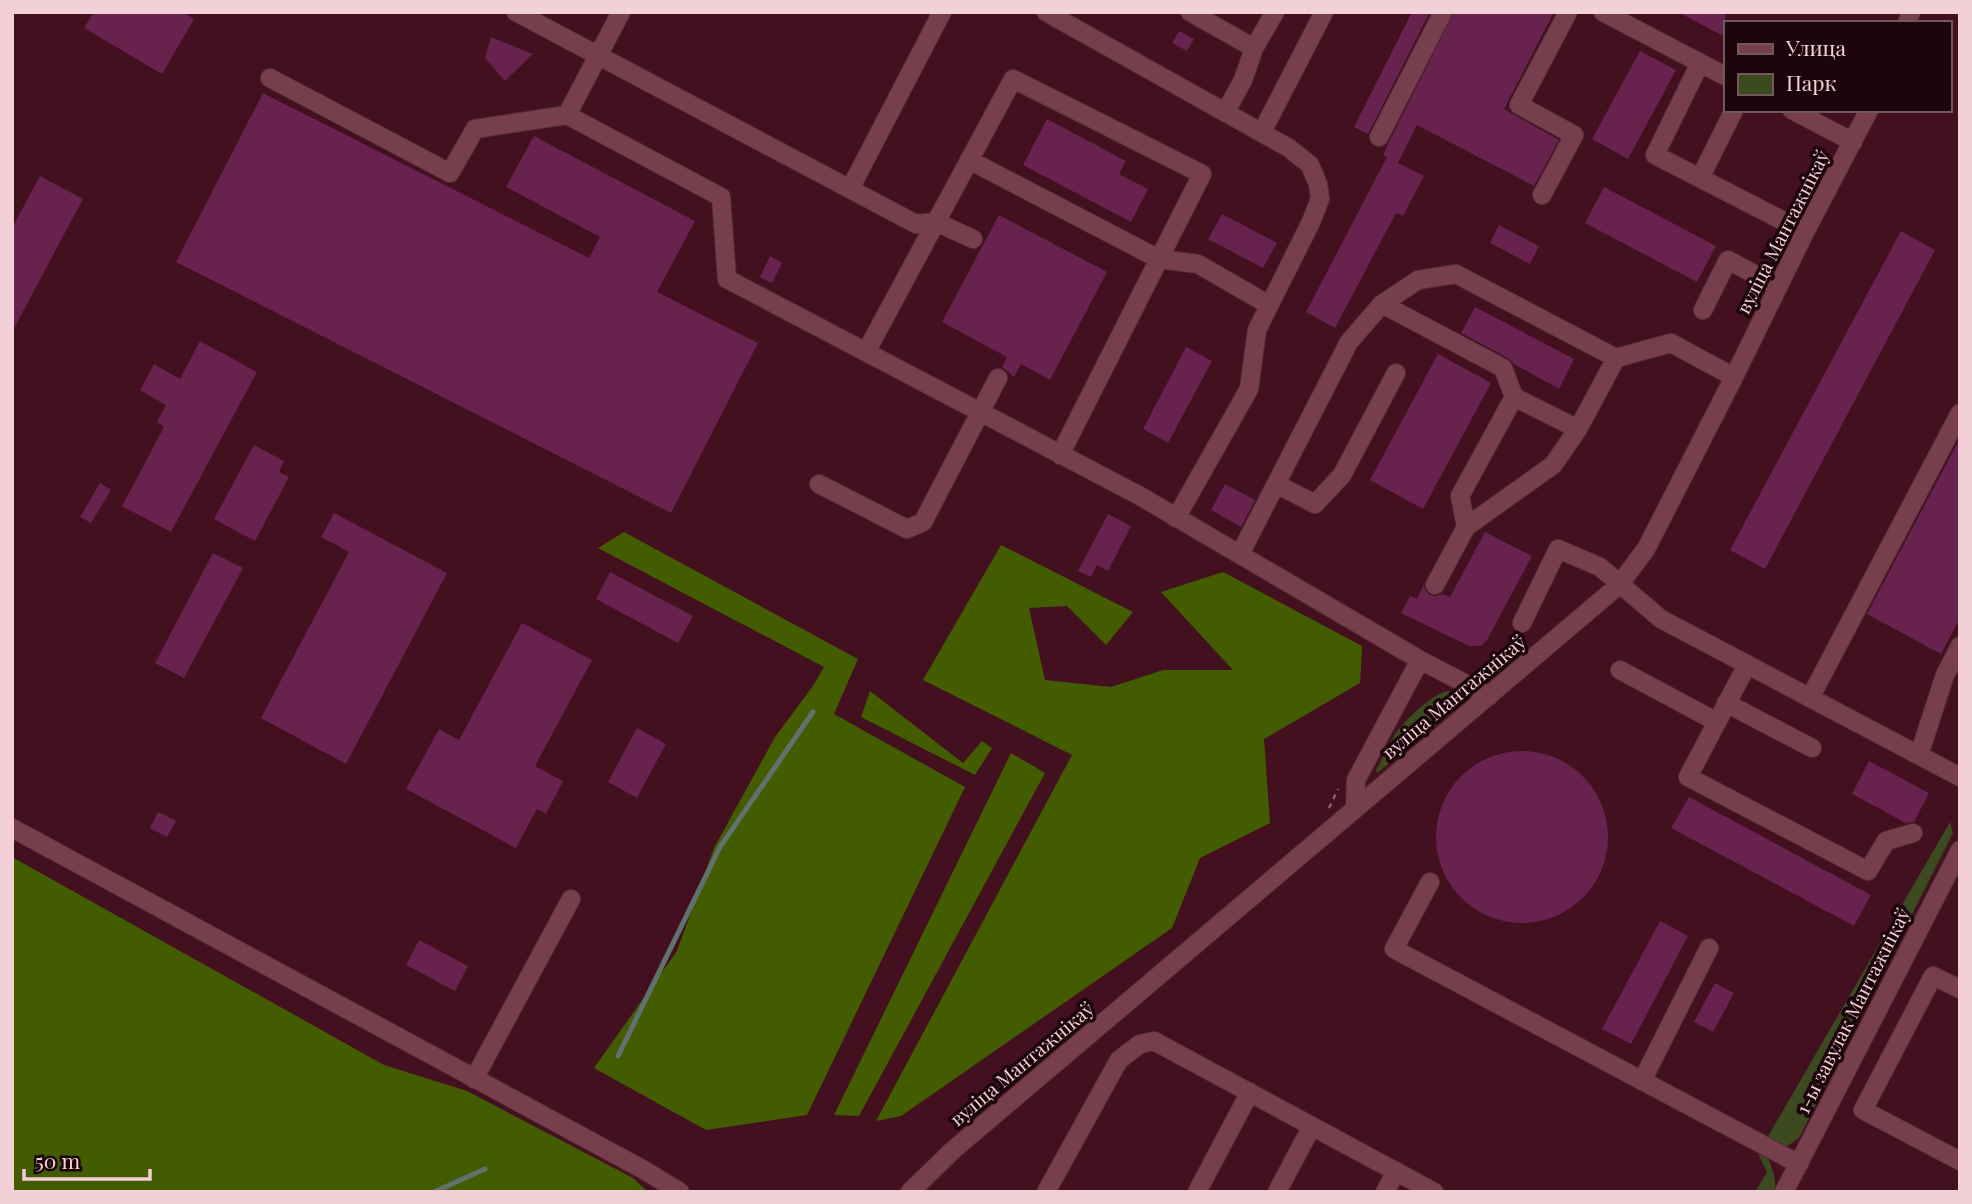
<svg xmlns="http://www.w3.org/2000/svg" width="1972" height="1204" font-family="'Playfair Display',serif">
<rect width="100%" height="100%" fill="#431020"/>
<path fill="#3b4a1f" d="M1448,691l7,5 2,7 -4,9 -76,61 -1,-3c7,-12 12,-25 19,-36 10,-13 36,-40 53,-43z
M1950,822l3,11 -154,305 -13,9 -20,-7z
M1758,1154l10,4c4,11 10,23 6,34h-19l12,-20z"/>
<path fill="#435c00" d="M624,532l234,127 -24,55 131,73 -158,328 -101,15 -112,-62 83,-117 37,-103 61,-111 38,-51 11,-19 -226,-119z
M1001,545l132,67 -27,33 -39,-39 -38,2 16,72 66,7 52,-17h70l-72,-78 62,-20 139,74 -2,37 -96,56 6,84 -70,35 -28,70 -271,188 -25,5 196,-366 -149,-75z
M870,691l93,72 19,-22 10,7 -17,27 -114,-58z
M1011,753l34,20 -186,343 -25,-1z
M12,857l372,208 83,26 166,87 15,14h-636z"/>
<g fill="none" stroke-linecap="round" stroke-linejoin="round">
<path stroke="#60716f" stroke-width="5" d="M618,1056l102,-209 93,-135
M434,1192l51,-23"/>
</g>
<path fill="#67224d" d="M94,12h89l11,7 -32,55 -78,-46z
M1412,12h18l-62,122 -14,-7z
M1454,12h100l-50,97 55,31 -25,46 -117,-61 -19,38 26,13 -21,40 -7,-3 -61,115 -29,-16 81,-155 -4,-2 5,-11z
M1678,12h47v25z
M1179,31l15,8 -7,12 -15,-8z
M491,37l42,17 -28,27 -20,-23z
M1640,51l36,19 -48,89 -36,-20z
M263,93l326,165 11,-21 -94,-50 28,-51 161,85 -38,71 101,51 -87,170 -495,-251z
M1047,119l79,42 -7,13 29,15 -17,33 -108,-57z
M40,176l43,23 -71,133v-104z
M1604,187l112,59 -19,36 -112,-59z
M1222,214l55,29 -14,25 -55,-29z
M999,215l108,57 -57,108 -29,-16 -7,13 -12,-10 5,-10 -65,-35z
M1499,225l40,21 -9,18 -40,-21z
M1901,231l34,19 -170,319 -35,-19z
M770,256l12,7 -10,20 -12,-6z
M1475,307l99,52 -15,30 -45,-25 -6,-6 -47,-25z
M200,341l57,31 -86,160 -49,-26 42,-79 -7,-5 9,-17 -26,-15 14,-26 26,15z
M1186,347l26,14 -44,82 -25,-14z
M1438,354l53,29 -68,126 -53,-29z
M1960,438v180l-19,36 -74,-40z
M254,445l30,16 -5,11 10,5 -34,64 -41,-22z
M100,483l11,7 -20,33 -11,-6z
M1225,484l30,16 -14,27 -30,-17z
M334,513l113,60 -101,191 -85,-46 88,-166 -28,-15z
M1108,514l23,12 -23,45 -11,-6 -6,12 -13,-6z
M1485,532l47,24 -45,84 -6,6h-12l-68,-33 9,-17 7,3 7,-15 1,6 5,5 6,1 6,-2 8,3z
M213,553l30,15 -59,110 -29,-15z
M610,572l83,44 -15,27 -82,-44z
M522,623l70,37 -57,106 28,15 -17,33 -9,-5 -21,39 -110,-59 33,-60 20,11z
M637,728l29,16 -29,54 -29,-16z
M1436 837a86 86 0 1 1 172 0a86 86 0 1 1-172 0Z
M1869,761l60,32 -15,29 -8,1 -54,-29z
M1689,797l182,98 -17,31 -183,-98z
M158,812l18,9 -9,16 -17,-9z
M1660,921l28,15 -57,108 -29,-15z
M419,940l49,26 -13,25 -49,-26z
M1715,983l19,10 -21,39 -19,-10z"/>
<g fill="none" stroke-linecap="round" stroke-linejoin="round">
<g stroke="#542e37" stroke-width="20">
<path id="minor" d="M516,12l400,212 20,-2 37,17
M1046,12l243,136 21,17 8,19 2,15 -9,23 -54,108 -8,59 -73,129
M1190,12l64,36
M1603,12l122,64
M1907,23l4,-11
M1700,63l-45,92 150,77
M270,78l180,95 25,-44 92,-14 154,82 6,82 413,217 280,164 69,36
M1792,110l61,32
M1226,111l17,-31 11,-32 21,-36
M567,115l54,-103
M1262,132l62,-120
M1379,137l64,-125
M969,160l190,99 39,5 71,41
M1700,178l34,-68
M850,189l92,-177
M1542,195l32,-60 -55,-30 49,-93
M1382,304l121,64 11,29 -54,99 6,31
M1703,310l25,-50 50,27
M866,352l147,-273 189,95 -142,281
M1616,358l55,-15 63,34
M1514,397l64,32
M819,484l88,45 16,-7 75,-144
M1276,484l39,20 27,-29 54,-102
M1240,554l109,-212 33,-38 36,-24 38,-6 160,84 -38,71 -25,36 -87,62 -31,58
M1522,623l36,-74 42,18 61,52 299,158
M1747,665l-59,112 180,94 18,-30 27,-8
M1620,670l97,52
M1810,698l150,-285
M1726,703l86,45
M1919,755l26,-80 15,-29
M1355,808l1,-28 64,-120
M12,828l632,342 36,22
M1430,882l-36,67 405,215
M1960,989l-27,-13 -70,134 97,51
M474,1079l97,-180
M1642,1081l67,-133
M910,1192l42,-41 667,-566 27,-36 88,-172 71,-145 64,-122
M1046,1192l73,-132 21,-16 14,-3 280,151
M1197,1192l53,-100
M1277,1192l35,-66
M1385,1192l11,-21
M1784,1192l176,-342"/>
</g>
<path stroke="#8d616d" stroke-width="2.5" stroke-dasharray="5 5" stroke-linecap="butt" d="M1329,808l9,-19"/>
<use href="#minor" stroke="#773f4d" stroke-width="18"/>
</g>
<g text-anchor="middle" stroke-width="7" stroke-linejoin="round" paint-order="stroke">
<g font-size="19" fill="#f3d0d7" stroke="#1c060c">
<text transform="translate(1783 232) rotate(-63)" y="7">вуліца Мантажнікаў</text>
<text transform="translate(1454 697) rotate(-40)" y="7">вуліца Мантажнікаў</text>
<text transform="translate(1853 1011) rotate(-63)" y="7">1-ы завулак Мантажнікаў</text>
<text transform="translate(1022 1064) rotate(-40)" y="7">вуліца Мантажнікаў</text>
</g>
</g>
<rect width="1972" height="1204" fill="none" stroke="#f3d0d7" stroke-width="28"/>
<rect x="1724" y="21" width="228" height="91" fill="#1c060c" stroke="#72575d" stroke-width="2"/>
<rect x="1738" y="44" width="35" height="10" fill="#773f4d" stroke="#72575d" stroke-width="2"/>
<text x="1786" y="56" font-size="21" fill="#f3d0d7">Улица</text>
<rect x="1738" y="74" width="35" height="21" fill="#3b4a1f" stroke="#72575d" stroke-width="2"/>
<text x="1786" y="91" font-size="21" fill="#f3d0d7">Парк</text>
<path d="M24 1169v10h126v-10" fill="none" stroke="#f3d0d7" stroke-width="3.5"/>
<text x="35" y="1169" font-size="21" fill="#f3d0d7" stroke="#1c060c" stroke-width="5" paint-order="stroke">50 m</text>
</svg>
